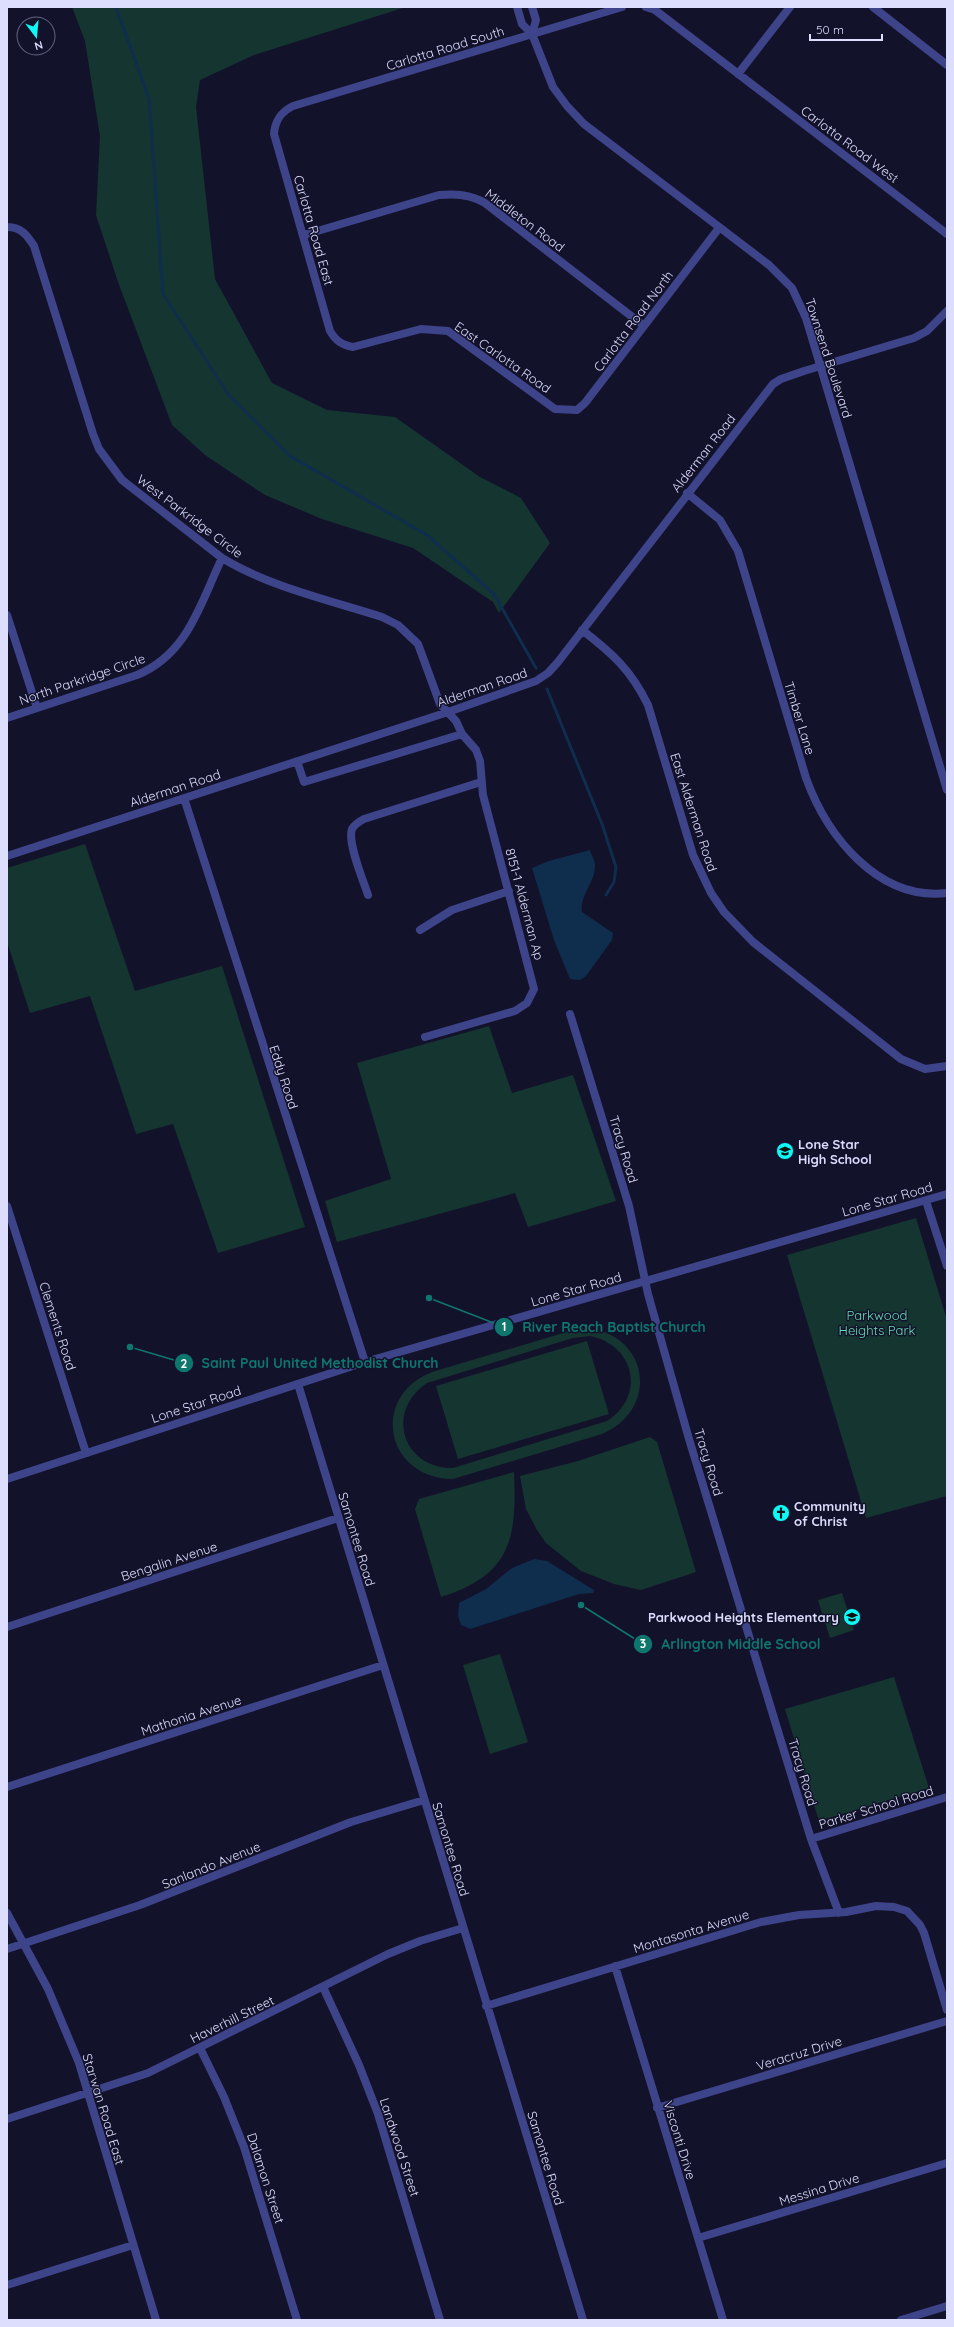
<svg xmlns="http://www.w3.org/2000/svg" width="954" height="2327" font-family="Quicksand,sans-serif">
<rect width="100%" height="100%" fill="#13122b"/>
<path fill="#153530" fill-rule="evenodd" d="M72,7h334l-152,48 -54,25 -4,27 19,172 57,104 55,27 68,7 85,60 41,21 29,45 -51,70 -6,-11 -80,-54 -91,-29 -57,-24 -60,-40 -33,-30 -54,-143 -22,-67 4,-79 -15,-95z
M85,844l50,147 87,-25 83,261 -87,26 -45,-129 -37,10 -46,-138 -60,17 -23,-71v-74z
M489,1026l23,67 61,-18 43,126 -88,26 -13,-34 -178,49 -12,-41 66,-22 -34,-116z
M916,1218l31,102v176l-81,22 -79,-263z
M580,1328c67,0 83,80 22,106l-149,45c-67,0 -84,-82 -21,-107zM590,1336c45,9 56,60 17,85l-154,47c-51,0 -68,-57 -26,-85l146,-45z
M587,1341l22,73 -151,45 -22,-73z
M650,1437l7,5 39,130 -55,18 -27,-6 -33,-13 -35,-28 -9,-13 -11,-21 -6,-33 58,-15z
M514,1472c3,67 -3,103 -73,125l-26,-88 4,-10z
M842,1593l12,37 -24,8 -12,-38z
M500,1654l28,88 -38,12 -27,-89z
M894,1677l35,111 -110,33 -34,-112z"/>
<path fill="#0f2d4d" d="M590,850c1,5 5,10 5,15 1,17 -16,30 -13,47l31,21 -1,7 -26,36 -6,4 -10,-1 -16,-39 -22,-72 17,-7z
M534,1559l13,2 47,29 -1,3 -14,1 -109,35 -9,-4 -3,-9 1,-13 27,-14 26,-21z"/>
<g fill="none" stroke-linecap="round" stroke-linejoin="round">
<path stroke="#0f2d4d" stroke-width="3" d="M116,7l33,92 14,195 65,100 62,62 137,79 67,59 42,74
M547,689l55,135 14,43 -2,15 -8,13"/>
<path stroke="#3e4489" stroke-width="8" d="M622,7l-329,99c-12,6 -18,14 -19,28l56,197c6,10 12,14 23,16l68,-18 27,2 107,78 22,1 8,-7 134,-175
M646,7l9,3 292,224
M873,7l74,58
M738,74l52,-67
M7,227c14,0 20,8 27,19l59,188 6,15 23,31 100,78c48,29 107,42 160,59l16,8 20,19 22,60 16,17 6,13 14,16 4,11 3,34 51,194 -7,14 -12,8 -90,26
M304,235l135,-40c17,-1 30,-1 46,8l159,123
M687,493l33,27 18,31 68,227c21,58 72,123 141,115
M7,615l30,93
M582,630c30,23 49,40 66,75l45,150 18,38 13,19 29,30 148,117 24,10 22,-3
M7,718l130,-43c51,-21 63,-71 85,-117
M297,761l7,21 158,-48
M184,798l181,564
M7,856l441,-144 88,-31 12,-8 10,-11 215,-278 8,-5 23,-8 110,-33 13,-7 20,-20
M368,895c-5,-15 -21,-53 -16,-66 3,-5 8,-8 12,-10l117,-37
M420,930l32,-20 57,-19
M570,1014l59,192 19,88 41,145 106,348 16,52 28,74
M926,1201l21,65
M7,1206l79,247
M298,1384l285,936
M7,1627l331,-109
M7,1787l376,-122
M811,1839l136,-42
M7,1913l41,76 31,74 77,257
M7,1949l133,-44 211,-83 73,-22
M615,1966l108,354
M323,1987l36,78 19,49 62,206
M486,2006l275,-84 38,-7 47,-3 30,-6 18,1 13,4 13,14 4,8 23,77
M200,2048l24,49 20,50 53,173
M657,2108l290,-87
M7,2119l141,-46 240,-119 32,-13 43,-13
M698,2238l249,-75
M7,2285l126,-40
M901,2320l46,-14"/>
<path stroke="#3e4489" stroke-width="8" d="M517,7l5,17 10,10 21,53 14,19 17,18 185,141 23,23 14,30 141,472
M532,7l4,13 -4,14
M7,1479l358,-117 582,-168"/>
</g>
<defs>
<g id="school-disc" transform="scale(0.9)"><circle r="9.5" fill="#0ef9f6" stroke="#13122b"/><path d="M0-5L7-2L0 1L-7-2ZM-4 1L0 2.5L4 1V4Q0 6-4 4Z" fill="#111"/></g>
<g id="church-disc" transform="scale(0.9)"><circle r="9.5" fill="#0ef9f6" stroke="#13122b"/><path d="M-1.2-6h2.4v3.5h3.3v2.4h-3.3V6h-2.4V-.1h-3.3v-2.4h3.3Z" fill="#111"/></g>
</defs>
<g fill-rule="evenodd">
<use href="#school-disc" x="785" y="1151"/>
<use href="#church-disc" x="781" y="1513"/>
<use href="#school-disc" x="852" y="1617"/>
</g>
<g text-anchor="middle" stroke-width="3" stroke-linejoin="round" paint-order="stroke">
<g font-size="13" fill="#ddddfe" stroke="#13122b">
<text transform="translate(445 48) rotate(-17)" y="5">Carlotta Road South</text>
<text transform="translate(850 144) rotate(37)" y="5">Carlotta Road West</text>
<text transform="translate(525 220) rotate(37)" y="5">Middleton Road</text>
<text transform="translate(314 230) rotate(74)" y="5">Carlotta Road East</text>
<text transform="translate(633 321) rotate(-53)" y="5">Carlotta Road North</text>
<text transform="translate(503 357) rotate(35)" y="5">East Carlotta Road</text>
<text transform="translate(829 358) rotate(72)" y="5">Townsend Boulevard</text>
<text transform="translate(703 453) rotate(-52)" y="5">Alderman Road</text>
<text transform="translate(190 516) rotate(37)" y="5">West Parkridge Circle</text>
<text transform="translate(82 679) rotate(-19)" y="5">North Parkridge Circle</text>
<text transform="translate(482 687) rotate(-19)" y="5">Alderman Road</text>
<text transform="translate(800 718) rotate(73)" y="5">Timber Lane</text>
<text transform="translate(175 788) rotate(-18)" y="5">Alderman Road</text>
<text transform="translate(694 812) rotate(72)" y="5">East Alderman Road</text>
<text transform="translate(525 904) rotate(75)" y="5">8151-1 Alderman Ap</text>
<text transform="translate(284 1077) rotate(72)" y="5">Eddy Road</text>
<text transform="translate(624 1149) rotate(73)" y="5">Tracy Road</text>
<text transform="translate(887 1199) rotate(-16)" y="5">Lone Star Road</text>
<text transform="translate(576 1289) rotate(-16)" y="5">Lone Star Road</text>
<text transform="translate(58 1326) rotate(72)" y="5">Clements Road</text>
<text transform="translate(196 1404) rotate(-18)" y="5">Lone Star Road</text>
<text transform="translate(709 1462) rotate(73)" y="5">Tracy Road</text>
<text transform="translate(357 1539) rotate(73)" y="5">Samontee Road</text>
<text transform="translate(169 1561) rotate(-18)" y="5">Bengalin Avenue</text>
<text transform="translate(191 1715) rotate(-18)" y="5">Mathonia Avenue</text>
<text transform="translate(803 1772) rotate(73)" y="5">Tracy Road</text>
<text transform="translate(876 1807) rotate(-17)" y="5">Parker School Road</text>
<text transform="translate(451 1849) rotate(73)" y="5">Samontee Road</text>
<text transform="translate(211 1865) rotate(-22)" y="5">Sanlando Avenue</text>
<text transform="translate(691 1931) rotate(-17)" y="5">Montasonta Avenue</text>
<text transform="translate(232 2019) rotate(-26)" y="5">Haverhill Street</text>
<text transform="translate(799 2053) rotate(-17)" y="5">Veracruz Drive</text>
<text transform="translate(104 2109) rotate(73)" y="5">Starwan Road East</text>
<text transform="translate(680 2140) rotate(73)" y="5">Visconti Drive</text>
<text transform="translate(400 2147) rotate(72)" y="5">Landwood Street</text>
<text transform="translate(546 2158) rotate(73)" y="5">Samontee Road</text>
<text transform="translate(266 2178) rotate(72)" y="5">Dalamon Street</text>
<text transform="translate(819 2189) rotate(-17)" y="5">Messina Drive</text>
</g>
<g font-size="13" font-weight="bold" fill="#ddddfe" stroke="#13122b" text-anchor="start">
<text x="798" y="1149">Lone Star<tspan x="798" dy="15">High School</tspan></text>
<text x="794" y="1511">Community<tspan x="794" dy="15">of Christ</tspan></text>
<text x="839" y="1622" text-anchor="end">Parkwood Heights Elementary</text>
</g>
<g font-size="13" fill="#69deb4" stroke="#13122b">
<text x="877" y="1320">Parkwood<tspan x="877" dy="15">Heights Park</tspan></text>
</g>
</g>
<path fill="none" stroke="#0f766e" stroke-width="1.5" d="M429 1298L504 1327M130 1347L184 1363M581 1605L643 1644"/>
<g fill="#0f766e" stroke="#13122b" stroke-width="1.5">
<circle cx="429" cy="1298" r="4"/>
<circle cx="130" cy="1347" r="4"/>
<circle cx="581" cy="1605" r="4"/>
<circle cx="504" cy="1327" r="10"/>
<circle cx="184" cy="1363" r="10"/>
<circle cx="643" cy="1644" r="10"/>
</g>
<g font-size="12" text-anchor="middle" font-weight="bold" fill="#fff">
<text x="504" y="1331">1</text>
<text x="184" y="1368">2</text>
<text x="643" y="1648">3</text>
</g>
<g font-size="14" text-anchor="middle" font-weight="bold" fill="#0f766e" stroke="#13122b" stroke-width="3" stroke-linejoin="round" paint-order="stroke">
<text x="614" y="1332">River Reach Baptist Church</text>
<text x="320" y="1368">Saint Paul United Methodist Church</text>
<text x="741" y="1649">Arlington Middle School</text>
</g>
<rect width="954" height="2327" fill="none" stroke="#ddddfe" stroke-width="16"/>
<g transform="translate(36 36) rotate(164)"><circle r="19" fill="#13122b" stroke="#64637f"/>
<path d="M0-3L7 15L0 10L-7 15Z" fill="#0ef9f6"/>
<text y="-6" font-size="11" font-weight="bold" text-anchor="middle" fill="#ddddfe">N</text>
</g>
<path d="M810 34v6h72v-6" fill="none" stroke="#ddddfe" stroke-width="2"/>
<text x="816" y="34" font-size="12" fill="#ddddfe" stroke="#13122b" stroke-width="3" paint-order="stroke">50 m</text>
</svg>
